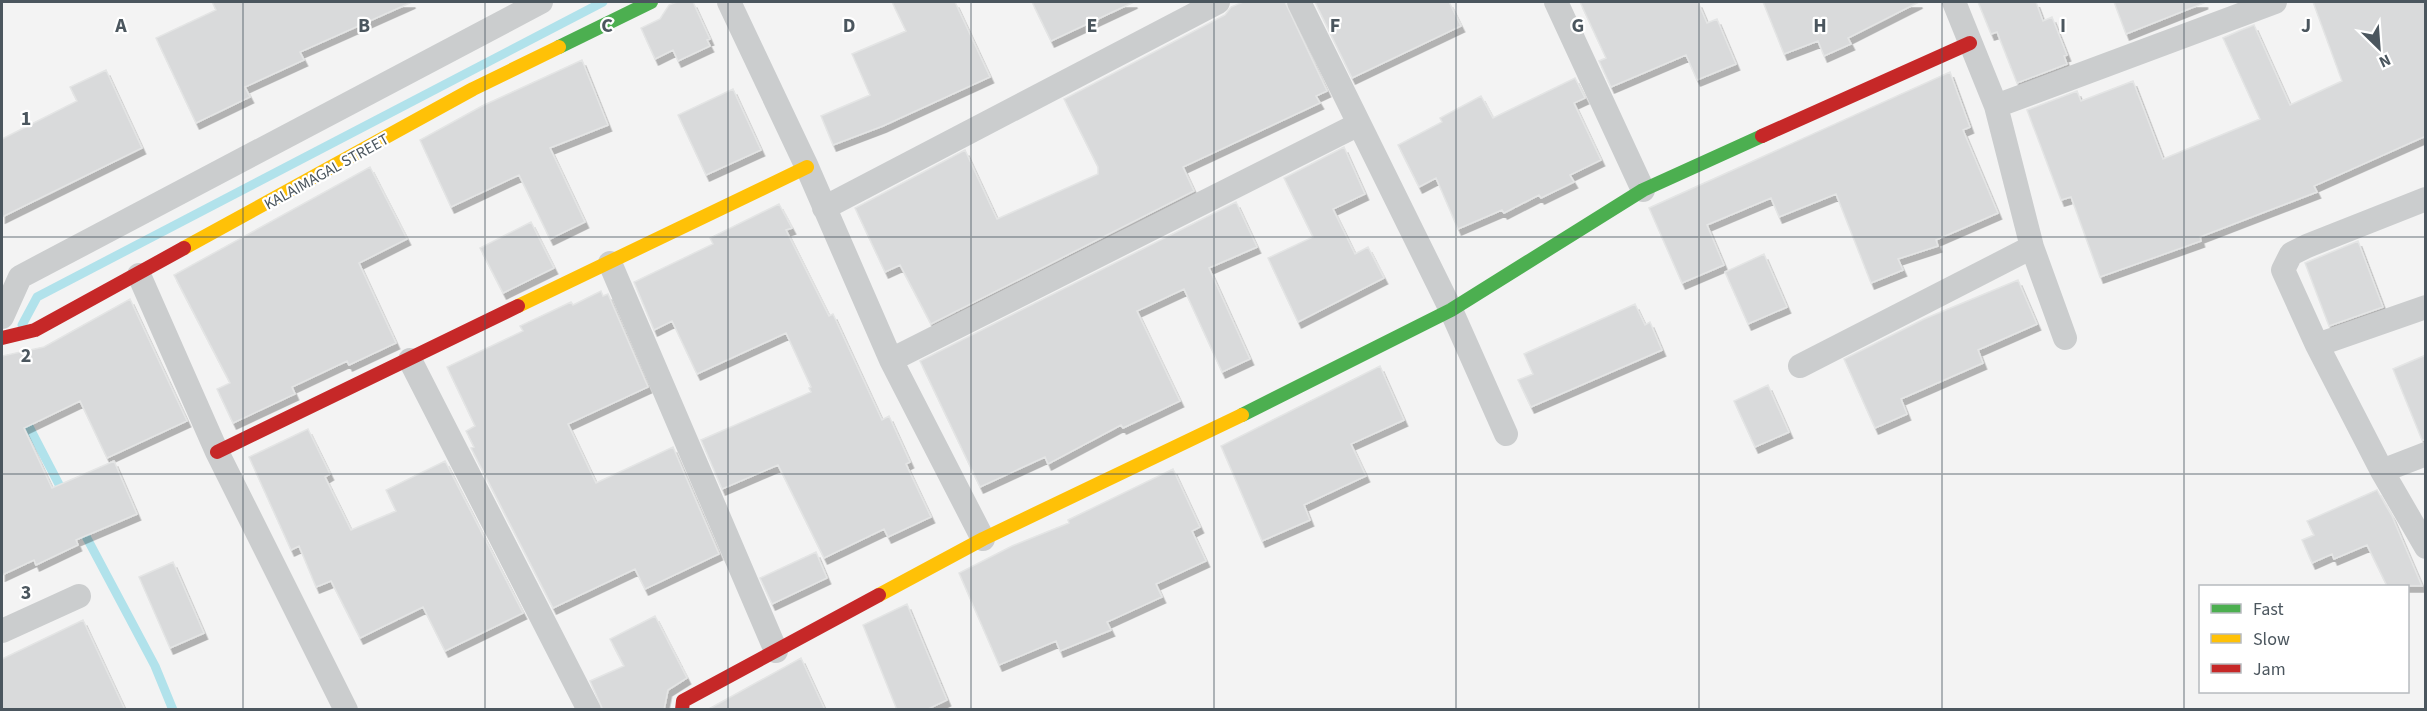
<svg xmlns="http://www.w3.org/2000/svg" width="2427" height="711" font-family="'Source Sans 3',sans-serif">
<defs>
<filter id="shadow"><feDropShadow dx="3.5" dy="6" stdDeviation="0" flood-color="#0004"/></filter>
</defs>
<rect width="100%" height="100%" fill="#f3f3f3"/>
<g fill="none" stroke-linecap="round" stroke-linejoin="round">
<path stroke="#b1e2eb" stroke-width="9" d="M22,325l15,-28 566,-295
M23,415l42,81
M81,527l74,139 18,44"/>
</g>
<path fill="#d9dadb" stroke="#e4e5e5" stroke-width="1.5" filter="url(#shadow)" d="M212,2h200l-112,50 4,8 -59,27 5,10 -54,26 -40,-85 60,-28z
M677,2h16l17,37 -3,1 3,6 -32,15 -5,-11 -18,9 -14,-31 19,-9 9,-14z
M892,2h63l35,75 -107,49 -50,19 -12,-29 49,-21 -18,-41 54,-23z
M1032,2h102l-83,39z
M1243,2h42l42,89 -11,5 4,7 -137,64 11,24 -263,133 -31,-59 -15,7 -30,-64 110,-58 32,69 101,-45v-7l-34,-68 161,-84 6,-8z
M1315,2h134l12,24 -109,52z
M1580,2h118l9,21 10,-4 19,45 -39,16 -11,-25 -75,32 -12,-26 7,-3z
M1763,2h156l-71,36 3,6 -27,12 -6,-15 -34,13z
M1978,2h58l7,19 9,-4 15,38 -3,1 3,8 -50,19 -20,-51 -6,2z
M2114,2h90v1l-78,31z
M2313,2h113v134l-112,50 3,6 -117,45 1,4 -101,36 -29,-80 -10,3 -34,-90 50,-19 4,10 52,-20 30,78 97,-40 -37,-81 18,-8 13,-5 36,80 52,-24z
M582,60l26,65 -58,23 35,74 -35,17 -31,-64 -68,32 -31,-67 62,-34z
M106,70l36,78 -140,69v-78l75,-38 -7,-14z
M1950,72l20,55 -7,3 35,83 -62,27 2,6 -40,13 5,11 -32,13 -35,-89 -57,23 -8,-19 -64,27 17,40 -42,18 -33,-75z
M1575,78l10,20 -11,5 27,57 -31,15 4,7 -33,16 -2,-3 -35,18 -2,-3 -44,19 -22,-51 -17,9 -21,-42 44,-23 -2,-4 41,-22 12,22z
M733,89l28,61 -55,25 -28,-60z
M1344,147l21,47 -32,15 22,45 13,-7 16,31 -86,44 -30,-64 45,-21 -29,-59z
M370,167l37,72 -48,24 37,80 -47,22 -2,-4 -55,26 3,7 -62,29 -16,-34 13,-6 -56,-108z
M1236,202l21,45 -48,21 41,91 -28,13 -38,-83 -47,22 43,90 -57,27 -2,-3 -73,39 -3,-7 -65,30 -60,-126z
M779,204l13,24 -6,2 43,86 4,-2 49,106 7,-4 21,46 -4,2 25,53 -43,20 -4,-8 -60,29 -46,-93 -56,24 -21,-49 110,-48 -2,-4 2,-1 -25,-54 -89,41 -25,-53 -18,9 -20,-48 79,-38 -3,-6z
M531,222l23,46 -51,25 -23,-45z
M2358,241l25,66 -54,19 -24,-63z
M1764,254l23,53 -39,17 -23,-52z
M2018,280l19,44 -59,26 5,13 -82,36 6,15 -32,14 -31,-69 80,-40z
M601,291l2,5 5,-2 40,93 -80,37 28,59 77,-36 46,107 -74,35 -10,-20 -82,39 -82,-160 3,-1 -8,-16 9,-5 -28,-59 76,-36 -3,-5 51,-24 2,3z
M130,299l57,122 -80,37 -27,-57 -56,27 28,60 62,-27 23,53 -61,26 2,5 -42,20 -2,-5 -32,15v-219l42,-9z
M1635,304l10,21 5,-3 12,28 -131,57 -13,-27 15,-6 -9,-20z
M2426,355v85h-4l-29,-71z
M1380,366l24,54 -53,24 15,32 -62,29 6,15 -48,21 -41,-95z
M1768,385l21,47 -34,15 -21,-46z
M308,429l22,45 -5,3 26,53 45,-19 -10,-21 59,-29 78,152 -78,38 -22,-44 -63,31 -29,-57 -15,6 -17,-41 -8,4 -42,-93z
M1173,469l27,58 -8,4 14,30 -50,23 6,13 -55,25 4,8 -51,21 -4,-10 -57,24 -40,-92 53,-27 57,-23 -1,-3z
M2377,490l15,26 30,70h-35l-20,-41 -33,14 -2,-5 -20,9 -10,-23 12,-5 -7,-14z
M816,552l11,26 -55,26 -12,-26z
M173,562l31,71 -34,15 -31,-71z
M907,604l40,96 -21,10h-29l-34,-85z
M655,616l32,62 -19,12 -4,20h-61l-13,-29 34,-15 -14,-27z
M83,620l42,90h-123v-51z
M801,658l24,52h-118z"/>
<g fill="none" stroke-linecap="round" stroke-linejoin="round">
<path stroke="#cbcdce" stroke-width="24" d="M729,2l78,165 84,193 92,179
M1299,2l152,308 55,124
M1556,2l87,188
M1954,2l42,104 36,141 33,91
M1996,106l279,-104
M2426,199l-119,47 -16,8 -8,16 34,75 65,126 44,76
M824,208l394,-206
M610,263l166,388
M139,275l78,177 129,258
M2,317l18,-40 521,-275
M2317,345l109,-38
M410,360l179,350
M891,360l468,-236
M1800,366l232,-119
M2382,471l44,-17
M2,631l77,-35"/>
<path stroke="#4caf50" stroke-width="14" d="M559,47l92,-45
M1242,415l209,-105 192,-120 119,-54"/>
<path stroke="#ffc107" stroke-width="14" d="M184,248l289,-159 86,-42
M518,306l289,-139
M879,595l104,-56 259,-124"/>
<path stroke="#c62828" stroke-width="14" d="M1762,136l208,-93
M2,338l33,-8 149,-82
M217,452l301,-146
M682,710l1,-9 196,-106"/>
</g>
<path fill="none" stroke="#4b565e" stroke-width="1.5" stroke-opacity="0.55" d="M243,2v708M485,2v708M728,2v708M971,2v708M1214,2v708M1456,2v708M1699,2v708M1942,2v708M2184,2v708M2,237h2424M2,474h2424"/>
<g text-anchor="middle" stroke-width="4.5" stroke-linejoin="round" paint-order="stroke">
<g font-size="16" fill="#4b565e" stroke="#fff">
<text transform="translate(326 171) rotate(-29)" y="6">KALAIMAGAL STREET</text>
</g>
</g>
<g font-size="20" text-anchor="middle" font-weight="bold" fill="#4b565e" stroke="#fff" stroke-width="4.5" stroke-linejoin="round" paint-order="stroke">
<text x="121" y="32">A</text>
<text x="364" y="32">B</text>
<text x="607" y="32">C</text>
<text x="849" y="32">D</text>
<text x="1092" y="32">E</text>
<text x="1335" y="32">F</text>
<text x="1578" y="32">G</text>
<text x="1820" y="32">H</text>
<text x="2063" y="32">I</text>
<text x="2306" y="32">J</text>
<text x="26" y="125">1</text>
<text x="26" y="362">2</text>
<text x="26" y="599">3</text>
</g>
<rect width="2427" height="711" fill="none" stroke="#4b565e" stroke-width="6"/>
<rect x="2199" y="585" width="210" height="108" fill="#ffffff" stroke="#b7bbbf" stroke-width="1.5"/>
<rect x="2211" y="604" width="30" height="9" fill="#4caf50" stroke="#b7bbbf" stroke-width="1.5"/>
<text x="2253" y="615" font-size="18" fill="#4b565e">Fast</text>
<rect x="2211" y="634" width="30" height="9" fill="#ffc107" stroke="#b7bbbf" stroke-width="1.5"/>
<text x="2253" y="645" font-size="18" fill="#4b565e">Slow</text>
<rect x="2211" y="664" width="30" height="9" fill="#c62828" stroke="#b7bbbf" stroke-width="1.5"/>
<text x="2253" y="675" font-size="18" fill="#4b565e">Jam</text>
<g transform="translate(2379 48) rotate(155)" stroke="#ffffff" stroke-width="4.5" paint-order="stroke">
<path d="M0-4.5L10 22L0 15L-10 22Z" fill="#4b565e"/>
<text y="-9" font-size="16" font-weight="bold" text-anchor="middle" fill="#4b565e">N</text>
</g>
</svg>
